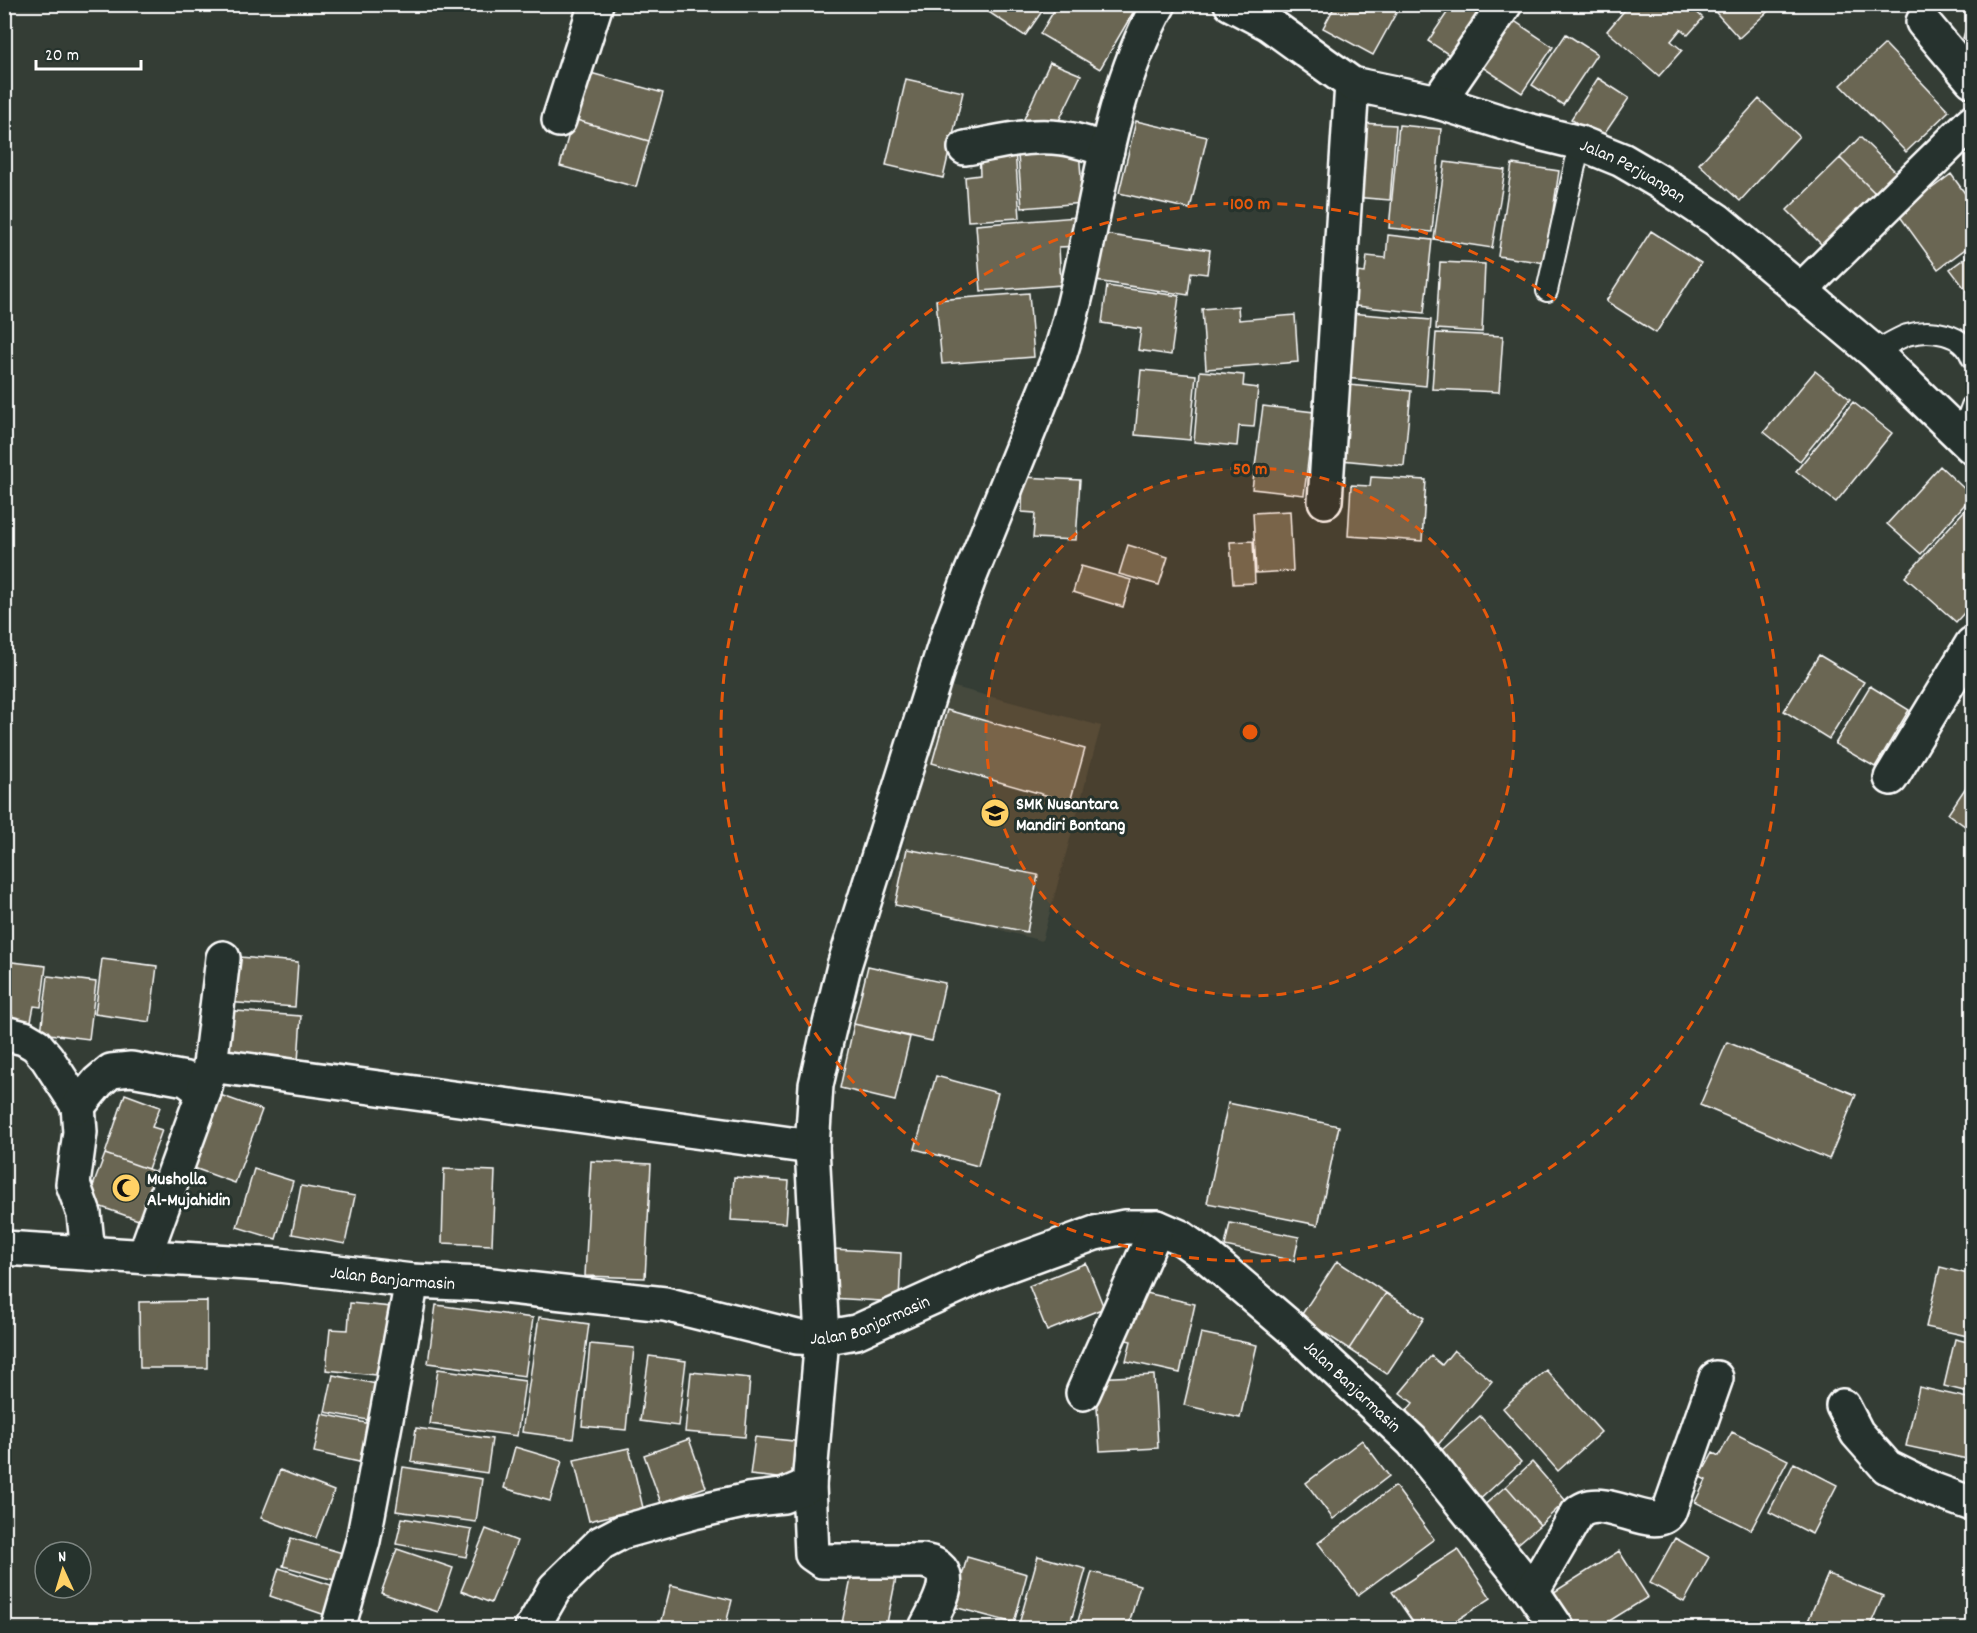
<svg xmlns="http://www.w3.org/2000/svg" width="1977" height="1633" font-family="Dekko,sans-serif">
<rect width="100%" height="100%" fill="#343d35"/>
<filter id="ink" filterUnits="userSpaceOnUse"><feTurbulence type="fractalNoise" baseFrequency=".0167" numOctaves="2"/><feDisplacementMap in="SourceGraphic" scale="12" xChannelSelector="R" yChannelSelector="G"/><feConvolveMatrix kernelMatrix="1 2 1 2 8 2 1 2 1" color-interpolation-filters="sRGB"/></filter>
<g filter="url(#ink)">
<path fill="#44493e" d="M947,685l154,41 -59,215 -153,-41z"/>
<path fill="#6a6653" stroke="#fff" stroke-width="1.5" d="M982,4h65l-22,32 -44,-29z
M1058,4h80l-38,65 -60,-35z
M1336,4h65l-28,51 -50,-27z
M1453,4h26l13,9 -32,49 -32,-21z
M1609,4h17l-6,8z
M1630,4h58l15,14 -15,17 -7,-6 -10,12 11,9 -23,26 -52,-45z
M1708,4h68l-37,34z
M1972,8v33l-9,-3z
M1507,16l46,31 -31,46 -46,-30z
M1566,34l31,20 -34,51 -31,-20z
M1885,44l64,67 -43,41 -65,-67z
M1050,62l31,13 -28,58 -29,-14z
M587,72l76,21 -14,48 -76,-22z
M1598,78l31,20 -28,41 -30,-20z
M906,79l57,13 -20,86 -57,-13z
M1759,99l40,37 -59,65 -41,-37z
M573,119l76,22 -13,46 -76,-21z
M1136,121l71,16 -17,72 -71,-16z
M1360,123l36,2 -6,75 -37,-3z
M1399,125l42,4 -9,103 -43,-4z
M1860,137l38,37 -21,21 -37,-37z
M1015,150l5,68 -52,3 -3,-44 15,-2 -1,-22z
M1079,150l4,53 -61,5 -4,-53z
M1840,158l37,37 -53,52 -37,-37z
M1445,162l60,8 -13,78 -58,-9z
M1512,164l47,7 -14,92 -47,-7z
M1951,174l21,29v41l-34,25 -47,-65 34,-24 6,9z
M1077,217l3,29 -21,1 2,38 -80,6 -5,-66z
M1651,231l50,32 -45,70 -50,-32z
M1103,234l107,16 -3,24 -16,-2 -3,23 -92,-14z
M1388,235l44,5 -8,73 -78,-8 4,-34 15,2 2,-17 19,2z
M1972,253v45l-22,-29z
M1440,262l45,2 -3,68 -46,-3z
M1107,286l72,10 -8,59 -33,-5 3,-21 -39,-6z
M1029,293l5,64 -92,7 -6,-64z
M1238,306l1,14 56,-5 3,47 -92,7 -4,-60z
M1350,313l81,7 -5,66 -81,-8z
M1436,333l67,3 -4,56 -67,-3z
M1141,370l55,5 -6,65 -55,-5z
M1200,371l44,4 -1,11 15,2 -4,39 -15,-1 -2,20 -43,-4z
M1815,371l35,28 -50,62 -36,-29z
M1349,385l62,6 -7,75 -63,-6z
M1853,402l39,31 -56,69 -40,-31z
M1263,406l51,6 -10,83 -52,-6z
M1940,466l32,30 -51,58 -34,-30z
M1023,477l57,3 -4,60 -43,-2 2,-25 -13,-1z
M1371,477l55,3 -4,61 -74,-5 3,-51 19,1z
M1972,502v102l-16,18 -51,-45z
M1290,511l3,60 -37,2 -3,-60z
M1253,541l2,42 -22,1 -3,-42z
M1128,545l40,12 -9,28 -40,-11z
M1081,566l50,14 -8,27 -50,-15z
M1819,655l45,27 -35,57 -45,-28z
M1870,686l39,24 -34,57 -40,-23z
M947,710l138,39 -15,53 -138,-39z
M1972,778v53l-24,-17z
M907,849l131,26 -11,57 -132,-27z
M228,956l70,6 -3,45 -70,-5z
M102,959l55,7 -7,56 -55,-8z
M4,961l42,5 -5,41 -7,-1 -3,15 -27,-3z
M868,966l77,17 -13,58 -78,-17z
M48,976l48,6 -7,57 -48,-6z
M222,1010l79,6 -3,46 -80,-6z
M854,1024l56,13 -15,64 -55,-13z
M1727,1042l129,53 -27,64 -129,-54z
M936,1076l62,17 -20,73 -63,-17z
M125,1094l35,13 -8,20 10,3 -14,39 -43,-15z
M220,1095l42,15 -27,73 -41,-15z
M1228,1103l111,23 -21,99 -111,-22z
M105,1154l60,21 -18,48 -60,-21z
M591,1161l60,3 -6,114 -60,-2z
M254,1169l39,12 -17,58 -39,-12z
M444,1169l51,2 -3,74 -50,-2z
M734,1177l55,4 -3,42 -55,-3z
M301,1186l54,10 -10,48 -53,-10z
M1230,1223l69,14 -5,24 -69,-15z
M833,1249l68,4 -2,49 -69,-4z
M1337,1261l49,32 -37,56 -49,-32z
M1086,1263l18,45 -57,23 -18,-45z
M1940,1267l32,8v62l-46,-10z
M1142,1292l53,12 -15,69 -54,-12 5,-20 -10,-2 7,-29 9,3z
M1386,1293l38,25 -37,56 -38,-25z
M207,1301v67h-67l-1,-66z
M350,1303l42,4 -7,69 -59,-6 4,-41 18,1z
M436,1305l97,13 -8,58 -97,-13z
M539,1317l50,7 -16,115 -51,-7z
M1201,1333l56,12 -17,73 -56,-13z
M1955,1339l17,4v50l-28,-7z
M590,1344l44,4 -8,82 -44,-4z
M1454,1350l38,31 -55,65 -35,-29 11,-14 -13,-10 31,-37 11,9z
M649,1356l37,5 -8,65 -38,-5z
M438,1369l87,12 -8,55 -87,-12z
M1546,1370l55,62 -43,39 -55,-63z
M691,1372l59,6 -5,59 -60,-5z
M333,1375l53,11 -8,36 -53,-10z
M1154,1375l4,73 -58,3 -5,-73z
M1919,1387l53,12v61l-66,-14z
M322,1414l54,11 -8,39 -54,-12z
M1480,1416l41,46 -45,41 -42,-46z
M416,1428l76,11 -5,34 -76,-11z
M1732,1432l56,28 -37,70 -56,-28 11,-22 -6,-3 13,-24 6,3z
M755,1437l48,5 -5,38 -48,-5z
M689,1439l17,48 -45,16 -17,-48z
M1362,1440l27,36 -56,43 -27,-36z
M515,1447l47,14 -12,40 -46,-13z
M629,1448l14,60 -54,13 -15,-61z
M1532,1462l34,39 -26,24 -34,-39z
M1794,1463l43,22 -25,49 -43,-22z
M403,1467l79,12 -6,43 -80,-11z
M280,1470l54,21 -18,47 -55,-20z
M1395,1486l39,53 -76,56 -40,-52z
M1506,1486l34,39 -33,28 -34,-38z
M402,1518l70,12 -6,27 -70,-13z
M486,1529l31,12 -26,62 -30,-12z
M291,1538l55,16 -8,27 -55,-15z
M1675,1538l34,19 -25,45 -34,-19z
M397,1549l56,19 -15,44 -57,-19z
M1458,1549l33,49 -46,30h-28l-25,-36z
M1619,1551l29,46 -50,31h-25l-22,-34z
M1038,1556l48,13 -17,59h-35l-15,-4z
M967,1557l60,17 -13,49 -60,-16z
M279,1568l58,19 -9,29 -58,-20z
M853,1569l43,9 -10,50h-45z
M1092,1572l48,13 -12,43h-52z
M1828,1574l55,22 -14,32h-64z
M671,1585l61,15 -7,28h-65z"/>
<g fill="none" stroke-linecap="round" stroke-linejoin="round">
<g stroke="#fff" stroke-width="24">
<path id="lane" d="M1547,291l33,-148
M1874,352c10,-5 22,-13 33,-17 23,-7 57,-2 65,23
M1961,436l11,-30"/>
</g>
<g stroke="#fff" stroke-width="38">
<g id="street">
<path d="M1923,22l49,58"/>
<path d="M1438,102l67,-98"/>
<path d="M559,120l37,-116"/>
<path d="M965,148c32,-5 65,-15 97,-10 15,2 30,7 45,12"/>
<path d="M1800,291l172,-169"/>
<path d="M1325,501l27,-417"/>
<path d="M1891,778l81,-134"/>
<path d="M4,1033l20,5 12,7 11,13 31,48 2,26 -7,52 11,30 4,39"/>
<path d="M210,1065l13,-107"/>
<path d="M78,1106l20,-24 13,-11 20,-2 55,10 18,13"/>
<path id="s1" d="M4,1248l275,17 133,16 71,3 98,11 84,9 132,33 25,1 34,-6 135,-61 104,-38 30,-6h32l23,10 29,21 82,70 121,113 120,150 25,37"/>
<path d="M144,1257l60,-165 6,-27 602,82"/>
<path d="M1083,1393l74,-166"/>
<path d="M1843,1406l14,27 30,34 47,23 38,14"/>
<path d="M809,1485l3,69 10,7h101c40,7 14,45 3,67"/>
<path d="M1532,1591l45,-77c25,-25 75,21 92,-2l47,-134"/>
<path d="M338,1628l25,-87 49,-260"/>
<path d="M532,1628l23,-40 46,-45 21,-11 72,-20 54,-12 35,-4 26,-11 13,-147 -10,-191 4,-62 10,-44 18,-75 104,-331 22,-59 90,-222c36,-113 40,-245 99,-350"/>
</g>
</g>
<g stroke="#fff" stroke-width="38">
<g id="secondary">
<path id="s2" d="M1231,4l38,20 83,60 86,18 89,28 53,13 42,17 41,24 54,36 157,132 98,95"/>
</g>
</g>
<use href="#lane" stroke="#26332d" stroke-width="20"/>
<use href="#street" stroke="#26332d" stroke-width="33"/>
<use href="#secondary" stroke="#26332d" stroke-width="33"/>
</g>
</g>
<circle cx="1250" cy="732" r="264" fill="#e8590c" fill-opacity=".12"/>
<g fill="none" stroke="#e8590c" stroke-width="3" stroke-dasharray="10 8">
<circle cx="1250" cy="732" r="264"/>
<circle cx="1250" cy="732" r="529"/>
</g>
<defs>
<g id="school-disc" transform="scale(1.5)"><circle r="9.5" fill="#ffd166" stroke="#26332d"/><path d="M0-5L7-2L0 1L-7-2ZM-4 1L0 2.5L4 1V4Q0 6-4 4Z" fill="#111"/></g>
<g id="mosque-disc" transform="scale(1.5)"><circle r="9.5" fill="#ffd166" stroke="#26332d"/><path d="M3.5-4.9A6 6 0 1 0 3.5 4.9A5 5 0 1 1 3.5-4.9Z" fill="#111"/></g>
</defs>
<g fill-rule="evenodd">
<use href="#school-disc" x="995" y="813"/>
<use href="#mosque-disc" x="126" y="1188"/>
</g>
<g text-anchor="middle" stroke-width="6" stroke-linejoin="round" paint-order="stroke">
<g font-size="18" fill="#fff" stroke="#26332d">
<text dy="6" stroke="none"><textPath href="#s2" startOffset="441">Jalan Perjuangan</textPath></text>
<text dy="6" stroke="none"><textPath href="#s1" startOffset="390">Jalan Banjarmasin</textPath></text>
<text dy="6" stroke="none"><textPath href="#s1" startOffset="876">Jalan Banjarmasin</textPath></text>
<text dy="6" stroke="none"><textPath href="#s1" startOffset="1434">Jalan Banjarmasin</textPath></text>
</g>
<g font-size="18" font-weight="bold" fill="#fff" stroke="#26332d" text-anchor="start">
<text x="1016" y="809">SMK Nusantara<tspan x="1016" dy="21">Mandiri Bontang</tspan></text>
<text x="147" y="1184">Musholla<tspan x="147" dy="21">Al-Mujahidin</tspan></text>
</g>
</g>
<circle cx="1250" cy="732" r="9" fill="#e8590c" stroke="#26332d" stroke-width="3"/>
<g font-size="18" text-anchor="middle" font-weight="bold" fill="#e8590c" stroke="#26332d" stroke-width="6" stroke-linejoin="round" paint-order="stroke">
<text x="1250" y="209">100 m</text>
<text x="1250" y="474">50 m</text>
</g>
<rect width="1977" height="1633" fill="none" stroke="#26332d" stroke-width="24"/>
<rect x="12" y="12" width="1953" height="1609" fill="none" stroke="#fff" stroke-width="2" filter="url(#ink)"/>
<g transform="translate(63 1570) rotate(356)"><circle r="28" fill="#26332d" stroke="#7d8581" stroke-width="1.5"/>
<path d="M0-4.5L10 22L0 15L-10 22Z" fill="#ffd166"/>
<text y="-9" font-size="16" font-weight="bold" text-anchor="middle" fill="#ffffff">N</text>
</g>
<path d="M36 60v9h105v-9" fill="none" stroke="#ffffff" stroke-width="3"/>
<text x="45" y="60" font-size="18" fill="#ffffff" stroke="#26332d" stroke-width="4.5" paint-order="stroke">20 m</text>
</svg>
